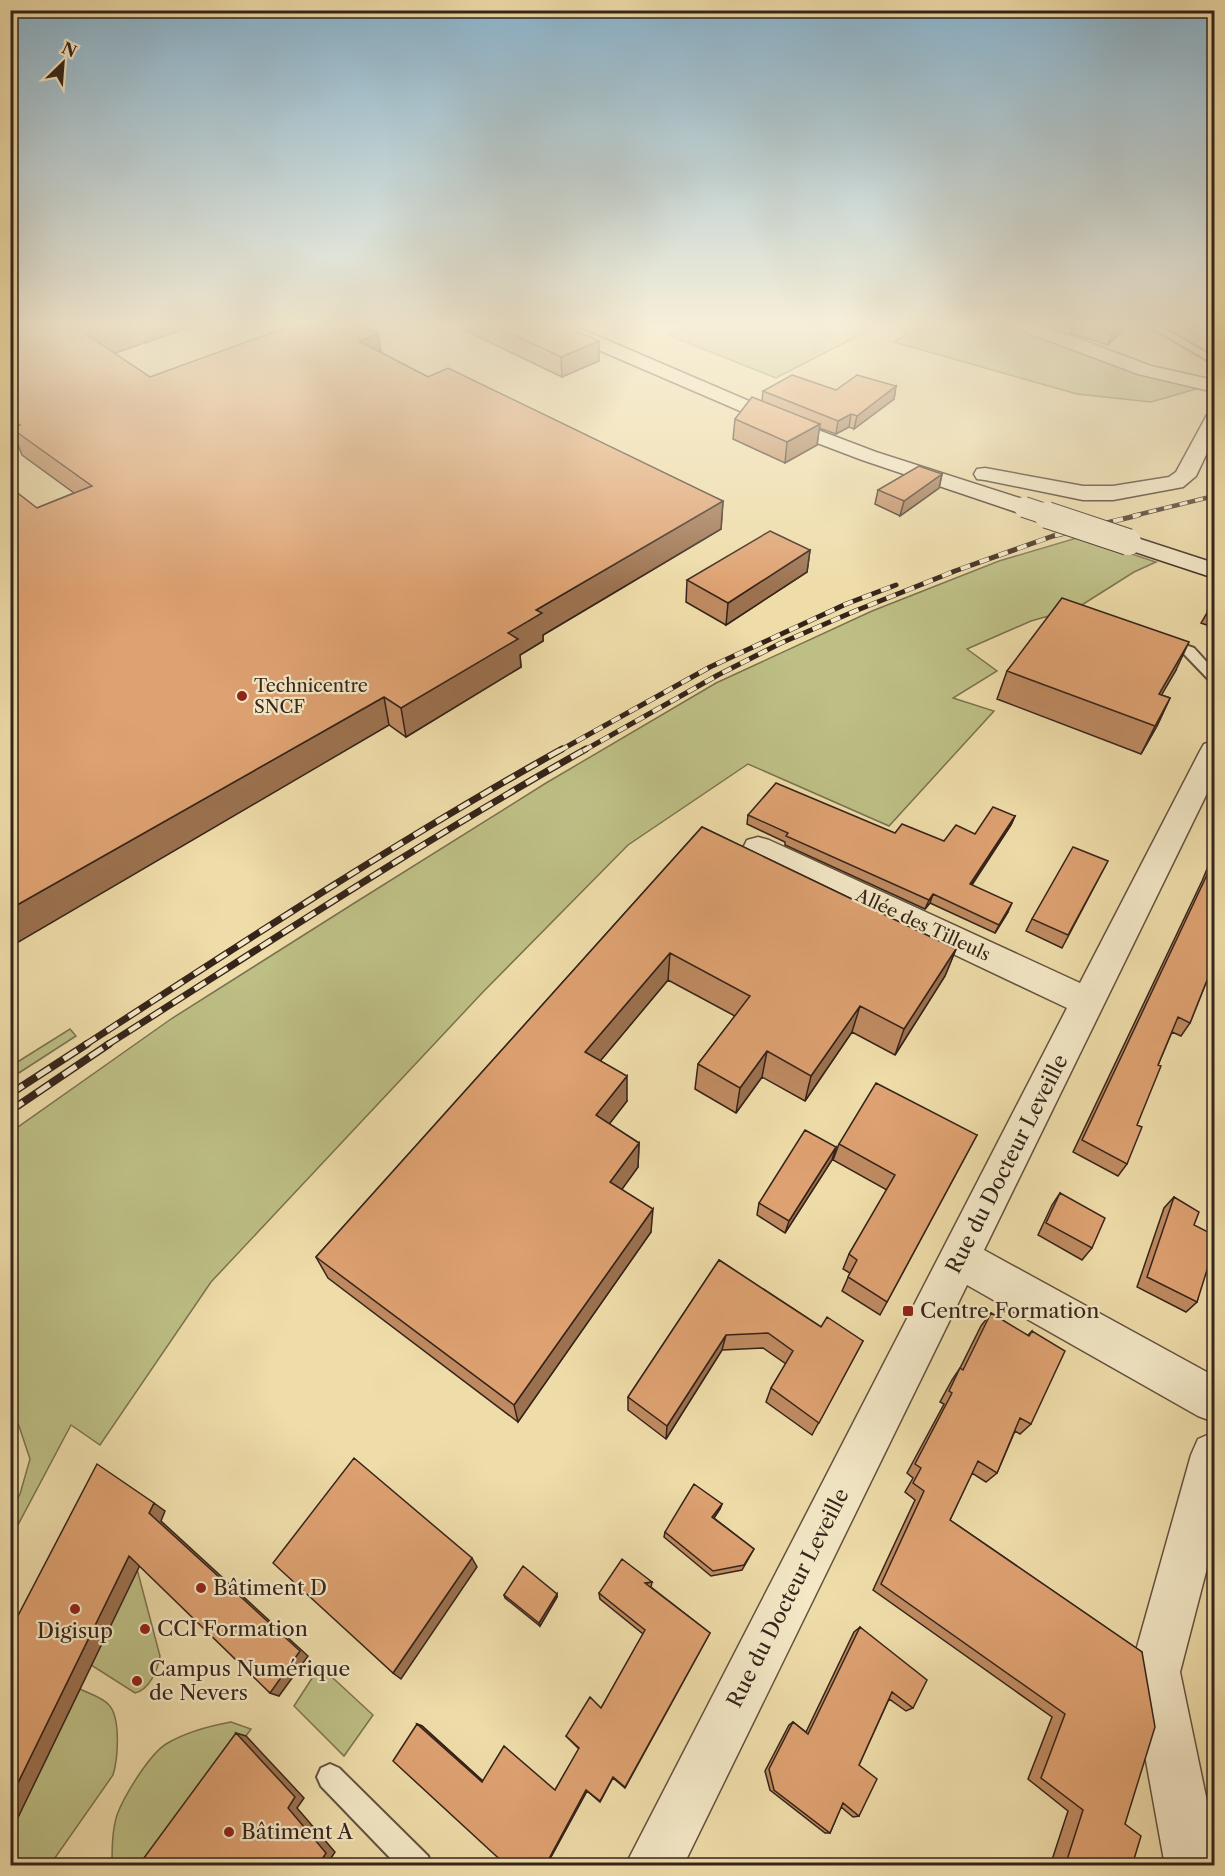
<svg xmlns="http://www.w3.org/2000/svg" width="1225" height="1876" font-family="'Libre Caslon Text',serif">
<rect width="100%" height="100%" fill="#eedca9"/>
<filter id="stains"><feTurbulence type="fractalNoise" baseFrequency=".00333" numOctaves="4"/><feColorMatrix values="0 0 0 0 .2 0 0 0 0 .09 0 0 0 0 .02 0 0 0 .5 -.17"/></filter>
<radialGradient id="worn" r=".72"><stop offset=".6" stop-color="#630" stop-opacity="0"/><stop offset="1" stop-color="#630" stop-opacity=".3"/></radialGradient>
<path fill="#bdbf85" stroke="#7a7250" stroke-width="1.5" d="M683,328h190l-97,50 -108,-43z
M897,328h124l85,34 97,25 -52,15 -74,-8 -183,-52 15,-9z
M1080,537l76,25 -22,10 -57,36 -46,13 -64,28 30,22 -44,27 41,13 -105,115 -141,-62 -120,81 -146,148 -271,289 -111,163 -29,-20 -60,113v-28l9,-16 10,-35 -11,-33 -8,-11v-283l160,-113 185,-117 190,-119 170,-100 156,-72 127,-50z
M70,1029l6,7 -65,42v-12z
M137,1569l23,87c-2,14 -11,34 -25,37l-44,-28z
M320,1666l53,49 -29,41 -50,-50z
M80,1689c10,5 22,8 29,16 12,13 9,54 4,70l-63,90h-39l-1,-32z
M231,1722l20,7 -101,136 -38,1c0,-17 0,-35 5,-51 7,-19 32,-60 49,-71 20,-12 43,-18 65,-22z"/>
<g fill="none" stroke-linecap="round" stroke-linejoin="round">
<g stroke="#64523e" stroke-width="4">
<path id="lane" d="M1152,328h11l51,29v7z
M1165,638l29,10 20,22v11l-5,-1 -25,-26 -24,-9 -1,-3z
M330,1764l9,4 89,88 4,10h-34l-77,-80 -4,-9 4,-9z"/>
</g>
<g stroke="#64523e" stroke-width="3">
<path id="street" d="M1023,328h27l101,38 63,14v12l-76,-18 -112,-42z
M1214,741v38l-230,471 230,126v46l-16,-6 -231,-131 -284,581h-58l442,-858 -320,-152 -4,-8 4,-8 11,-3 11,3 311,143 120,-232 4,-7z
M1214,1432v109l-34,131 34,163v31h-49l-35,-194 61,-217 7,-16z"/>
</g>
<g stroke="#36241a" stroke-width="3">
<path id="secondary" d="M554,328h25l226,97 71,27 156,50 3,5 -3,5 -8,2 -8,-2 -154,-52 -71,-27 -234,-101z
M1214,413v25l-18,38 -13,11 -70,13h-30l-98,-20 -8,-1 -3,-5 3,-5 8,-1 98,18h30l56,-9 7,-5 31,-57z
M1128,535l86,28v15l-94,-31 -4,-5 4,-5z"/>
</g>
<use href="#lane" fill="#f4e8c7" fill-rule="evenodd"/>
<use href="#street" fill="#f4e8c7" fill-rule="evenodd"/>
<use href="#secondary" fill="#f4e8c7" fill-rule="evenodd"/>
<g stroke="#36241a" stroke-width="4.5">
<path id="rail-far3" d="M1133,516l81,-20"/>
</g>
<g stroke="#36241a" stroke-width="5">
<path id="rail-far2" d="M559,751l151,-84 136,-63 50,-19
M583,751l135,-76 63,-32 74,-32 100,-40 98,-35 86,-21"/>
</g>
<g stroke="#36241a" stroke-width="7">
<path id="rail-far1" d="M85,1045c157,-102 314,-205 477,-296
M107,1045c158,-100 315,-204 479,-296"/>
</g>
<g stroke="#36241a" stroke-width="8">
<path id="rail" d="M10,1094l77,-50
M10,1111l99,-67"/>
</g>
<use href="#rail-far3" stroke="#f4e8c7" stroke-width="3" stroke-dasharray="8" stroke-linecap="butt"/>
<use href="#rail-far2" stroke="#f4e8c7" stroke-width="4" stroke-dasharray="10" stroke-linecap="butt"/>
<use href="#rail-far1" stroke="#f4e8c7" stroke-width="4.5" stroke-dasharray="13" stroke-linecap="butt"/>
<use href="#rail" stroke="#f4e8c7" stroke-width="5" stroke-dasharray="16" stroke-linecap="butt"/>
<g stroke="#36241a" stroke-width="22" stroke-linecap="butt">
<path id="secondary-bridge-far1" d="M1024,507l27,9"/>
</g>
<g stroke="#36241a" stroke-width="28" stroke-linecap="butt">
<path id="secondary-bridge" d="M1047,515l81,27"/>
</g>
<use href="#secondary-bridge-far1" stroke="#f4e8c7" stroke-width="20"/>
<use href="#secondary-bridge" stroke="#f4e8c7" stroke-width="26"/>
</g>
<path fill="#bf8a61" stroke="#36241a" stroke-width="1.5" d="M10,328h178l-74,25 36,24 228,-43 3,19 47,24 295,124 -2,28 -178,106v6l-23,14 1,12 -115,70 -17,-12 -352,-217 37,-15 -52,-38 -6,-15 -6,-4z
M460,328h109l30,33 -37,16z
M1072,328h52l-16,17 -38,-12z
M896,386l-2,13 -40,30 -5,-2 -13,7 -17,-6 -2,17 -32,18 -52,-24 2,-20 27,-18 1,-10 73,-1z
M942,474l-3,14 -39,28 -25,-12 3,-14z
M810,550l-3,22 -81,53 -40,-23 1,-22z
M1215,599v29l-14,-5z
M1176,670l-15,25 9,3 -13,28 -16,28 -144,-55 10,-28z
M748,815l147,18 49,8 31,-7 40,-18 -4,9 -39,60 36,27 -13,21 -65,-30 -5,6 -140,-64v-3l-38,-18z
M1215,825v17l-7,-2z
M702,827l254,122 -11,27 -50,79 -43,-23 -47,69 -43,-24 -26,36 -41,-24 3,-25 37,-48 -67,-36 -68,81 27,40 -18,23 30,19 -1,24 -17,23 30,42 -133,190 -190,-144 -12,-21z
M1215,850v110l-25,63 -9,13 -9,-4 -14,33 -21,60 -10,39 -9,12 -45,-24 129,-271z
M1108,861l-46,87 -36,-17 6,-12z
M977,1135l-97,180 -38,-24 8,-18 -7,-4 6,-15 38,-64 -54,-30 6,-16z
M836,1147l-4,13 -47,73 -28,-18 2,-12z
M1060,1193l32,55 -10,12 -44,-25 14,-30z
M1174,1197l20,28 14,26 -11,51 -11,10 -49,-25 27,-79z
M719,1260l102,67 42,14 -51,94 -46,-33 5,-14 15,-24 -23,-16 -41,2 -56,89 -38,-29v-13z
M991,1313l36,23 5,-5 -1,93 -11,10 -5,-3 -18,42 -11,9 -14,-9 -22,47 192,132 -17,172 7,42h-82l18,-55 -40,-32 24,-62 -179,-127 42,-90 -10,-8 8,-14 -6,-5 37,-69 -4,-2 12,-22 8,-12 21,-42z
M722,1504l-2,5 -6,9 40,31 -12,21 -31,6 -47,-39 1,-5z
M652,1582l-1,5 59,46 -85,155 -12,-10 -13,24 -13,-11 -41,75h-39l-90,-142 5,2 61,55 72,9 24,-41 -13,-13 35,-28 42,-74 -43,-35 -1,-6z
M557,1594v3l-17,29 -35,-28 -1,-3z
M860,1627l53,81 -7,3 -17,-12 -30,66v51l-6,1 -12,-10 -11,26h-5l-55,-43 -5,-19 24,-46 4,-3 13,10 48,-100z
M773,1862l4,1 4,3h-9z
M823,1862l5,1 3,3h-9z"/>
<path fill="#9b714f" stroke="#36241a" stroke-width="1.5" d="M105,328h83l-93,32 -9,-26z
M1114,328h10l-16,17z
M378,334l4,25 -23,-18z
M599,341v20l-37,16 -1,-20z
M896,386l-2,13 -40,30 3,-13z
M851,414l-2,13 -13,7 2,-13z
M820,424l-3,21 -32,18 2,-21z
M942,474l-3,14 -39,28 4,-15z
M723,501l-2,28 -178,106v6l-23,14 1,12 -115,70 -5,-29 107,-75 28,-23z
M810,550l-3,22 -81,53 2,-22z
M1189,642l-13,28 -30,52 13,-28z
M384,697l5,28 -379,222v-38z
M1170,698l-13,28 -16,28 14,-28z
M1015,816l-4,9 -45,68 4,-9z
M933,894l-3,9 -5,6 4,-9z
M1012,903l-4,9 -13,21 4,-8z
M956,949l-11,27 -50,79 9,-26z
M670,953l-2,27 -82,98 -1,-26z
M860,1006l-8,26 -47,69 6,-25z
M767,1051l-5,26 -26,36 4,-25z
M627,1076v25l-30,39 -1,-25z
M639,1143l-1,24 -28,39v-24z
M836,1147l-4,13 -47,73 4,-12z
M653,1209l-2,23 -133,190 -4,-17z
M726,1335l-4,15 -56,89 1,-13z
M154,1503l11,8 -4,10 147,135 -29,40 -9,-3 -121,-180z
M722,1504l-2,5 -9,13 1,-5z
M129,1556l12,7 -131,271v-35z
M472,1558l5,9 -76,112 -8,-6z
M557,1594v3l-17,29 -1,-3z
M417,1724l5,2 63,57 -3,-1z
M236,1733l10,3 58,62 -7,10 38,44 -9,14h-8l-30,-58z
M586,1790l1,1 -41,75h-1z"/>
<path fill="#dea171" stroke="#36241a" stroke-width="1.5" d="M10,328h95l-19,6 64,43 135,-49h81l12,6 -19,7 69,36 20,-9 275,133 -187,109 6,3 -34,20 10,6 -117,69 -17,-11 -374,212v-422l27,21 55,-22 -81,-58 9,-3 -10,-7z
M499,328h70l30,13 -38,16z
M792,375l44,15 21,-15 39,11 -39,30 -6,-2 -13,7 -75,-30z
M752,397l68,27 -33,18 -52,-23z
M919,466l23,8 -38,27 -26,-11z
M770,531l40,19 -82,53 -41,-23z
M1062,598l127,44 -30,52 11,4 -15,28 -148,-55z
M1215,599v14l-8,-2z
M776,783l119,50 7,-9 42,17 12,-16 19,9 18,-27 22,9 -45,68 42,19 -13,22 -66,-31 -4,6 -143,-64 2,-3 -40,-18z
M702,827l254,122 -52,80 -44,-23 -49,70 -44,-25 -27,37 -42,-24 52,-68 -80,-43 -85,99 42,24 -31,39 43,28 -29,39 43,27 -139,196 -198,-148z
M1073,847l35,14 -40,74 -36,-16z
M1215,858v102l-25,63 -12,-6 -20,48 3,1 -24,59 5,2 -15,37 -45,-24z
M876,1083l101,52 -90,167 -39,-25 9,-17 -8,-6 46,-79 -56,-31z
M805,1130l31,17 -47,74 -30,-18z
M1060,1193l45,25 -13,30 -46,-25z
M1174,1197l25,15 -5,13 20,10 -6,16 4,3 -15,48 -50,-25z
M719,1260l102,67 6,-10 36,24 -44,82 -48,-35 22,-37 -25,-18 -42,2 -59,91 -39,-29z
M991,1313l38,23 3,-5 33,20 -34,73 -11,-6 -23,55 -19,-12 -28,59 192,132 13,75 -30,97 16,12 -9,30h-67l18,-56 -42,-32 24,-64 -184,-130 43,-93 -11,-8 8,-15 -6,-4 37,-71 -3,-2 11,-23 3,2z
M354,1458l118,100 -79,115 -120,-110z
M97,1464l57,39 -5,10 151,138 -30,42 -141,-137 -119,243v-168z
M694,1484l28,20 -10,13 42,32 -10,16 -31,6 -48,-39z
M622,1559l30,23 -7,1 65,50 -85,154 -12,-10 -13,24 -14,-11 -41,76h-38l-114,-105 24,-37 65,58 22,-36 51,44 24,-42 -13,-12 24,-39 11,11 44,-78 -46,-37z
M523,1566l34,28 -18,29 -35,-28z
M860,1627l67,53 -14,28 -21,-16 -33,73 18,14 -18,37 -16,-13 -13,30 -56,-43 -5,-21 24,-47 15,12z
M236,1733l59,64 -7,11 38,45 -8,13h-180z"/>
<linearGradient id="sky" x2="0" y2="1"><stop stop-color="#89b6d2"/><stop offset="0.55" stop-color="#f7efd8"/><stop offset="1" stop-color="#f7efd8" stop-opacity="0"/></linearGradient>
<rect width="1225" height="591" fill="url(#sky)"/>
<g fill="#8f2418" stroke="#f4e8c7" stroke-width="2">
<circle cx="242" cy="696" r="6"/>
<rect x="902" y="1305" width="12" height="12" rx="3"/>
<circle cx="201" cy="1588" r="6"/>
<circle cx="75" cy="1609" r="6"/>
<circle cx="145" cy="1629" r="6"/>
<circle cx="137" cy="1681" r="6"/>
<circle cx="229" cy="1832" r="6"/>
</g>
<g text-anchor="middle" stroke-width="4.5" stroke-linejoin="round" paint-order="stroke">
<g font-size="18" fill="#36241a" stroke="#f4e8c7" text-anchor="start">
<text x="254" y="692">Technicentre<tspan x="254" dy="21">SNCF</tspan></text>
</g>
<g font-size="18" fill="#36241a" stroke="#f4e8c7">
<text transform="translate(923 925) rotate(25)" y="6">Allée des Tilleuls</text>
</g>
<g font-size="21" fill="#36241a" stroke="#f4e8c7">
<text transform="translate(1007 1164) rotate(-63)" y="7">Rue du Docteur Leveille</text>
<text transform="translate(788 1598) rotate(-63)" y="7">Rue du Docteur Leveille</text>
</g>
<g font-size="21" fill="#36241a" stroke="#f4e8c7" text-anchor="start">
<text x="920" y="1318">Centre Formation</text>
<text x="213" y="1595">Bâtiment D</text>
<text x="157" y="1636">CCI Formation</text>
<text x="75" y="1638" text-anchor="middle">Digisup</text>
<text x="149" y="1676">Campus Numérique<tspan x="149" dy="24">de Nevers</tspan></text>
<text x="241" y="1839">Bâtiment A</text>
</g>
</g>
<rect width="1225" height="1876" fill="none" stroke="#eedca9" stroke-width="36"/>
<rect x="12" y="12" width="1201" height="1852" fill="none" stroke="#36241a" stroke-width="3"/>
<rect x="18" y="18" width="1189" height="1840" fill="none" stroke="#36241a" stroke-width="1.5"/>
<g transform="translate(63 63) rotate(25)" stroke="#f4e8c7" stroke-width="4.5" paint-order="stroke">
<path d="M0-4.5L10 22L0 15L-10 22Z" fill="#36241a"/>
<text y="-9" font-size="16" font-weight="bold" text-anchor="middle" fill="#36241a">N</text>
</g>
<rect width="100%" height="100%" filter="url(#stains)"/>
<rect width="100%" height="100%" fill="url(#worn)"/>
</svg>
